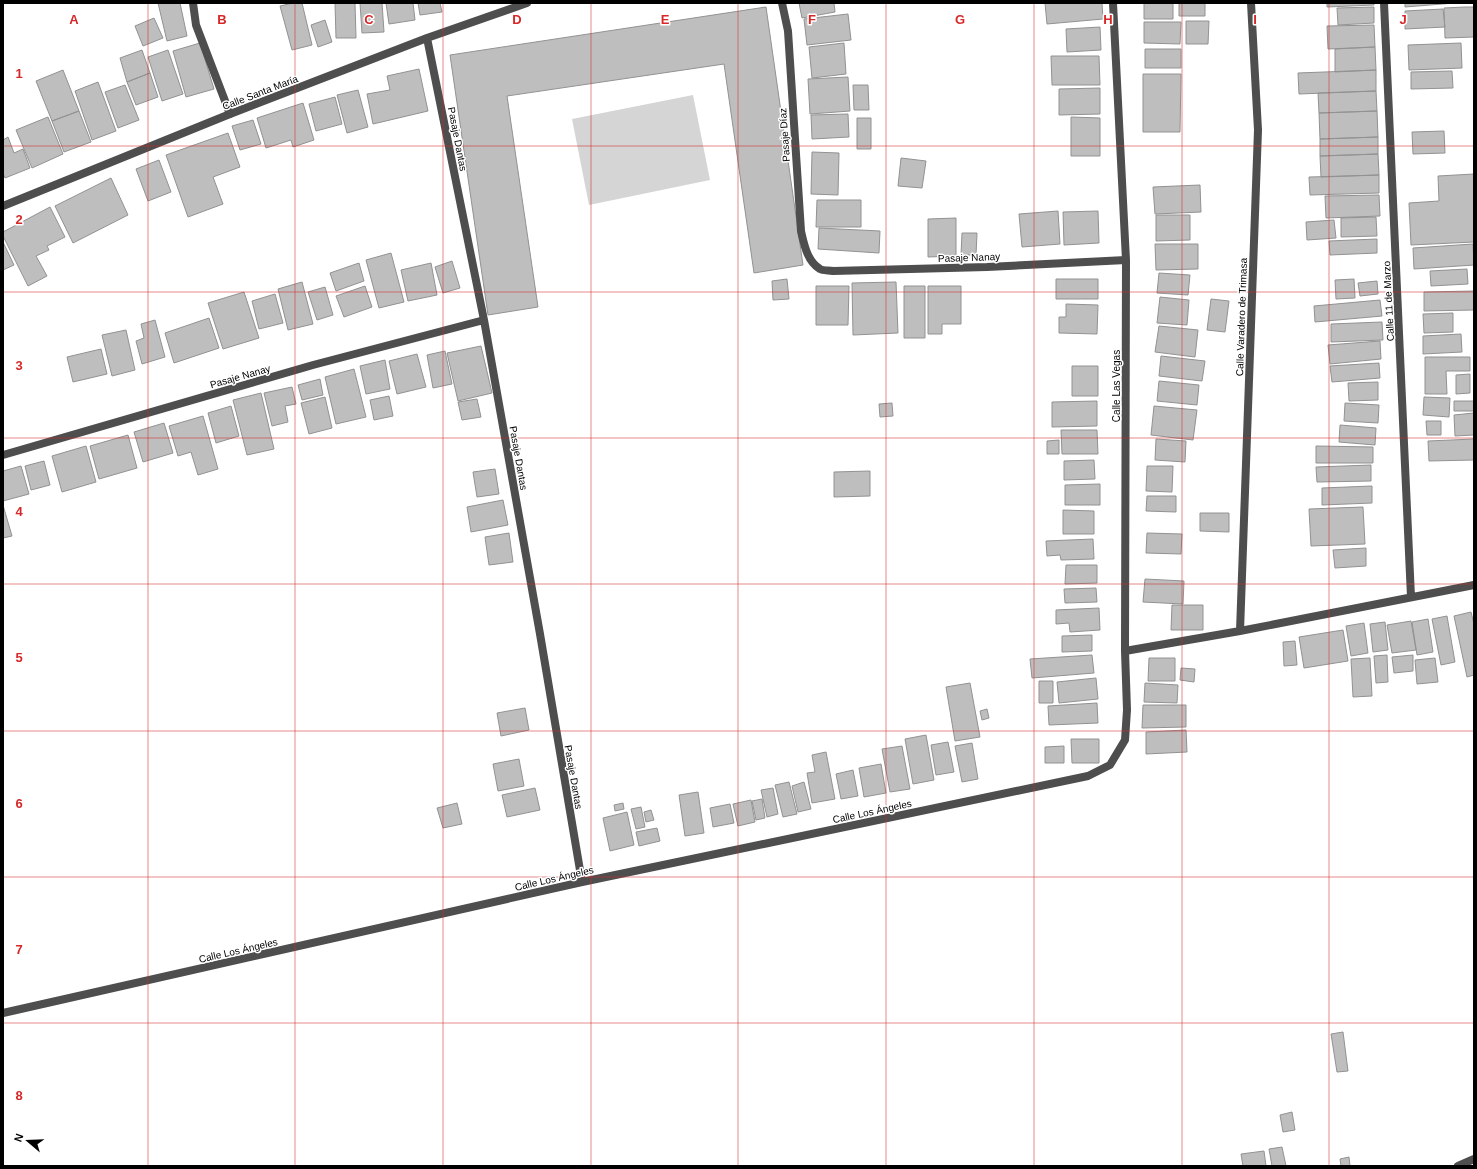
<svg xmlns="http://www.w3.org/2000/svg" width="1477" height="1169" font-family="Helvetica,sans-serif">
<rect width="100%" height="100%" fill="#fff"/>
<path fill="#d5d5d5" d="M693,95l17,85 -121,25 -17,-86z"/>
<path fill="#bebebe" stroke="#929292" d="M158,3h22l7,33 -20,5z
M293,3h9l10,42 -20,5 -12,-44z
M335,3h20l1,35h-20z
M360,3h22l2,29 -22,1z
M386,3h27l2,17 -26,4z
M418,3h22l2,9 -22,3z
M799,3h35l1,9 -33,6z
M1045,3h57l1,16 -56,5z
M1144,3h29v16h-29z
M1179,3h26v13h-26z
M1327,3h47v2l-47,2z
M1405,3h50l-50,4z
M766,7l37,258 -49,8 -30,-209 -217,32 31,211 -50,8 -38,-260z
M1374,7v16l-36,2 -1,-17z
M1465,7h9v30l-29,1 -1,-30z
M1443,9l2,18 -40,2v-18z
M848,14l3,26 -44,5 -3,-26z
M154,18l9,20 -20,8 -8,-20z
M325,20l7,22 -14,5 -7,-22z
M1186,21h23l-1,23h-22z
M1144,22h37l-1,22 -36,-1z
M1374,25l1,22 -47,2 -1,-23z
M1100,27l1,23 -34,2 -1,-23z
M200,43l14,46 -28,8 -13,-46z
M844,43l2,31 -34,4 -3,-31z
M1461,43l1,25 -53,2 -1,-25z
M1375,47l1,23 -41,2v-23z
M1145,49h36v19h-36z
M142,50l8,23 -23,9 -7,-24z
M168,50l15,44 -21,7 -14,-44z
M1051,56h48l1,29h-48z
M419,69l9,42 -55,13 -6,-30 23,-4 -3,-14z
M63,70l16,41 -27,10 -16,-40z
M1376,70v21l-77,3 -1,-21z
M1452,71l1,17 -42,1v-17z
M150,73l8,24 -22,8 -9,-23z
M1143,74h38l-1,58h-37z
M848,77l2,34 -40,3 -2,-35z
M98,82l18,49 -24,9 -17,-49z
M125,85l14,35 -21,8 -13,-36z
M853,85h15l1,25h-15z
M1100,88v26l-41,1v-26z
M358,90l10,37 -21,6 -10,-38z
M1376,91l1,20 -58,2 -1,-20z
M335,97l7,27 -26,7 -7,-27z
M303,103l11,37 -21,7 -2,-7 -25,8 -9,-30z
M79,111l12,31 -27,10 -12,-31z
M1377,111l1,26 -58,2 -1,-26z
M848,114l1,23 -37,2 -1,-24z
M48,117l15,37 -31,14 -16,-38z
M1071,117l29,1v38h-29z
M857,118h14v31h-14z
M253,120l8,24 -21,6 -8,-24z
M1444,131l1,22 -32,1 -1,-22z
M228,133l12,34 -27,10 10,27 -35,13 -22,-62z
M8,137l6,16 9,-4 7,19 -25,10 -2,-5v-33z
M1378,137v17l-58,2v-17z
M812,152l27,1 -1,42 -27,-1z
M1378,154l1,21 -58,2 -1,-21z
M901,158l25,3 -4,27 -24,-2z
M159,160l12,32 -23,9 -12,-32z
M1474,174v68l-63,3 -2,-42 30,-2 -1,-25z
M1379,175v18l-69,2 -1,-18z
M111,178l17,37 -55,28 -18,-37z
M1200,185l1,27 -46,2 -2,-27z
M1379,195l1,21 -54,2 -1,-22z
M817,200h44v27h-45z
M50,207l15,30 -18,9 2,4 -13,6 11,20 -19,10 -25,-50v-4z
M1058,211l2,33 -38,3 -3,-33z
M1098,211l1,32 -35,2 -1,-33z
M1156,215h34v25l-34,1z
M1376,217l1,19 -36,1v-19z
M956,218v38l-28,1v-38z
M1334,220l2,18 -29,2 -1,-18z
M819,228l61,3 -1,22 -61,-4z
M962,233h15l-1,22h-15z
M1377,239v14l-47,2 -1,-14z
M3,242l11,23 -11,5z
M1155,244h43v25l-42,1z
M1473,244l1,21 -60,4 -1,-21z
M391,253l13,49 -25,6 -13,-48z
M452,261l8,27 -17,5 -8,-26z
M359,263l5,18 -28,10 -6,-18z
M431,263l6,32 -29,6 -7,-31z
M1467,269l1,15 -37,2 -1,-15z
M1159,273l31,2 -2,20 -31,-2z
M787,279l2,20 -16,1 -1,-19z
M1056,279h42v20h-42z
M1354,279l1,19 -19,1 -1,-19z
M1377,281l1,13 -18,2 -2,-13z
M302,282l11,42 -25,6 -10,-41z
M896,282l2,51 -45,2 -1,-52z
M365,286l7,21 -28,10 -8,-21z
M816,286h33l-1,39h-32z
M904,286h21v52h-21z
M928,286h33v38h-19v10h-14z
M325,287l8,28 -16,5 -9,-28z
M1474,291v19l-50,1v-19z
M244,292l15,46 -36,11 -15,-46z
M275,294l8,29 -24,6 -7,-28z
M1160,297l29,3 -2,25 -30,-2z
M1211,299l18,2 -4,31 -18,-2z
M1380,300l2,16 -67,6 -1,-16z
M1066,304l32,1 -1,29 -38,-1v-16h7z
M1453,313v19l-29,1 -1,-19z
M209,318l10,30 -45,15 -9,-30z
M155,320l10,37 -23,7 -6,-23 8,-3 -3,-14z
M1382,322l1,18 -52,2v-18z
M1159,326l39,4 -3,27 -40,-5z
M126,330l9,40 -23,6 -10,-41z
M1461,334l1,18 -39,2v-18z
M1380,341l1,18 -51,5 -2,-19z
M481,346l11,47 -34,8 -11,-48z
M101,349l6,25 -34,8 -6,-25z
M445,351l7,33 -19,4 -6,-33z
M417,354l9,33 -29,7 -8,-33z
M1161,356l44,5 -3,20 -43,-5z
M1425,357h45v14h-24l1,23h-22z
M385,360l5,29 -24,5 -6,-28z
M1379,363l1,15 -48,4 -2,-16z
M1072,366h26v30h-26z
M354,369l12,48 -30,7 -11,-47z
M1470,374v19l-14,1v-19z
M320,379l3,16 -21,5 -4,-15z
M1159,381l40,4 -2,20 -40,-4z
M1378,382v18l-29,1 -1,-18z
M292,387l4,17 -11,2 3,16 -16,4 -8,-33z
M261,393l13,56 -27,6 -14,-55z
M389,396l4,20 -19,4 -4,-20z
M325,397l7,31 -23,6 -8,-31z
M1424,397l26,1 -1,19 -26,-2z
M477,399l4,18 -19,3 -4,-18z
M1097,401v25l-45,1v-25z
M1454,401h20v10h-20z
M892,403l1,13 -13,1 -1,-13z
M1345,403l34,2 -1,18 -34,-2z
M231,406l8,30 -23,7 -8,-30z
M1154,406l43,4 -4,30 -42,-5z
M1474,413v22l-19,1 -1,-21z
M203,416l15,53 -20,6 -7,-23 -13,4 -9,-30z
M1426,421h15v14h-14z
M164,423l9,30 -30,9 -9,-30z
M1340,425l36,3 -1,17 -36,-3z
M1061,430h36l1,24h-36z
M128,435l9,33 -38,11 -9,-33z
M1156,439l30,2 -1,21 -30,-2z
M1474,439v21l-45,1 -1,-20z
M1059,440v14h-12v-13z
M86,446l10,36 -34,10 -10,-36z
M1316,446l57,1v16h-57z
M1094,460l1,19 -31,1v-19z
M44,461l6,24 -19,5 -6,-24z
M1371,465v16l-54,1 -1,-15z
M21,466l8,28 -26,7v-30z
M1147,466h26l-1,26 -26,-1z
M495,469l4,25 -22,3 -4,-25z
M870,471v25l-36,1v-25z
M1100,484v21h-35v-20z
M1372,486v17l-50,2v-17z
M1147,496h29v16l-30,-1z
M503,500l5,25 -37,7 -4,-25z
M3,505l9,31 -9,2z
M1363,507l2,37 -54,2 -2,-37z
M1063,510l31,1v23h-31z
M1200,513h29v19l-29,-1z
M509,533l4,29 -24,3 -4,-28z
M1147,533l35,1 -1,20 -35,-1z
M1093,539l1,20 -33,1 -1,-5 -13,1 -1,-15z
M1366,548v18l-31,2 -2,-18z
M1066,565h31v18l-32,1z
M1145,579l39,2 -1,23 -40,-2z
M1096,588l1,14 -32,1 -1,-14z
M1172,605h31v25h-32z
M1099,608l1,22 -30,2 -1,-9 -13,1v-14z
M1471,612l3,12v51l-7,2 -13,-61z
M1447,616l8,46 -14,3 -9,-46z
M1428,619l5,33 -16,3 -5,-33z
M1411,621l5,29 -24,3 -5,-28z
M1385,622l3,28 -15,2 -3,-28z
M1364,623l4,30 -17,3 -5,-30z
M1343,630l5,31 -44,7 -5,-31z
M1092,635v16l-30,1v-16z
M1295,641l2,24 -13,1 -1,-24z
M1092,655l2,18 -62,5 -2,-19z
M1387,655l1,27 -12,1 -2,-27z
M1413,655v16l-19,2 -2,-16z
M1149,658h26v23h-27z
M1370,658l2,38 -19,1 -2,-38z
M1435,658l3,24 -21,2 -2,-24z
M1181,668l14,1 -1,13 -14,-2z
M1096,678l2,21 -39,4 -2,-21z
M1039,681h14v22h-14z
M970,683l10,54 -25,4 -9,-54z
M1145,683l33,2 -1,18 -33,-1z
M1097,703l1,20 -49,2 -1,-19z
M1143,705h43v22l-44,1z
M525,708l4,22 -28,6 -4,-23z
M987,709l2,9 -7,2 -2,-9z
M1186,730l1,22 -41,2v-22z
M926,735l8,45 -21,4 -8,-45z
M1071,739h28v24h-27z
M948,742l6,30 -18,3 -5,-30z
M972,743l6,36 -16,3 -7,-36z
M902,746l8,43 -20,3 -8,-43z
M1064,746v17h-19v-16z
M826,752l9,47 -23,4 -5,-30 8,-1 -3,-17z
M519,759l5,27 -26,5 -5,-27z
M881,764l5,29 -22,4 -5,-29z
M853,770l5,26 -17,3 -5,-25z
M789,782l8,32 -14,3 -8,-32z
M804,782l7,27 -13,3 -6,-26z
M535,788l5,22 -33,7 -5,-22z
M773,788l5,26 -11,3 -6,-27z
M698,792l6,41 -19,3 -6,-41z
M762,799l3,19 -9,2 -4,-19z
M751,800l4,22 -17,4 -5,-22z
M457,803l5,21 -19,4 -6,-20z
M623,803l1,6 -9,2 -1,-6z
M730,804l4,19 -21,4 -3,-19z
M641,807l4,20 -9,2 -5,-20z
M651,810l3,10 -8,2 -2,-10z
M627,812l7,33 -24,6 -7,-33z
M657,828l3,13 -21,5 -3,-14z
M1343,1032l5,39 -11,1 -6,-38z
M1292,1112l3,18 -12,2 -3,-17z
M1282,1147l4,19h-14l-3,-17z
M1264,1151l2,15h-23l-2,-12z
M1349,1157l1,9h-9l-1,-7z"/>
<g fill="none" stroke-linecap="round" stroke-linejoin="round">
<path stroke="#4e4e4e" stroke-width="8" d="M193,3l3,22 34,89"/>
<path stroke="#4e4e4e" stroke-width="8" d="M782,3l6,28 13,200c3,13 6,30 19,38 3,2 9,1 13,2l154,-4 139,-7
M1384,3l27,594
M427,38l57,282 56,314 42,248
M3,206l227,-92 197,-76 100,-35
M3,455l310,-90 171,-45
M1240,631l18,-501 -7,-127
M1125,651l115,-20 234,-46
M3,1013l579,-131 506,-106 22,-11 15,-25 2,-30 -2,-59 1,-391 -13,-257
M1458,1166l16,-7"/>
</g>
<path fill="none" stroke="#d62828" stroke-width="1" stroke-opacity="0.55" d="M148,3v1163M295,3v1163M443,3v1163M591,3v1163M738,3v1163M886,3v1163M1034,3v1163M1182,3v1163M1329,3v1163M3,146h1471M3,292h1471M3,438h1471M3,584h1471M3,731h1471M3,877h1471M3,1023h1471"/>
<g text-anchor="middle" stroke-width="3" stroke-linejoin="round" paint-order="stroke">
<g font-size="10" fill="#000" stroke="#fff">
<text transform="translate(260 92) rotate(-21)" y="4">Calle Santa María</text>
<text transform="translate(784 135) rotate(-94)" y="4">Pasaje Díaz</text>
<text transform="translate(458 139) rotate(79)" y="4">Pasaje Dantas</text>
<text transform="translate(969 257) rotate(-2)" y="4">Pasaje Nanay</text>
<text transform="translate(1388 301) rotate(-93)" y="4">Calle 11 de Marzo</text>
<text transform="translate(1241 317) rotate(-88)" y="4">Calle Varadero de Trimasa</text>
<text transform="translate(240 376) rotate(-16)" y="4">Pasaje Nanay</text>
<text transform="translate(1116 386) rotate(-90)" y="4">Calle Las Vegas</text>
<text transform="translate(519 458) rotate(80)" y="4">Pasaje Dantas</text>
<text transform="translate(574 777) rotate(80)" y="4">Pasaje Dantas</text>
<text transform="translate(872 811) rotate(-12)" y="4">Calle Los Ángeles</text>
<text transform="translate(554 878) rotate(-13)" y="4">Calle Los Ángeles</text>
<text transform="translate(238 950) rotate(-13)" y="4">Calle Los Ángeles</text>
</g>
</g>
<g font-size="13" text-anchor="middle" font-weight="bold" fill="#d62828" stroke="#fff" stroke-width="3" stroke-linejoin="round" paint-order="stroke">
<text x="74" y="24">A</text>
<text x="222" y="24">B</text>
<text x="369" y="24">C</text>
<text x="517" y="24">D</text>
<text x="665" y="24">E</text>
<text x="812" y="24">F</text>
<text x="960" y="24">G</text>
<text x="1108" y="24">H</text>
<text x="1255" y="24">I</text>
<text x="1403" y="24">J</text>
<text x="19" y="78">1</text>
<text x="19" y="224">2</text>
<text x="19" y="370">3</text>
<text x="19" y="516">4</text>
<text x="19" y="662">5</text>
<text x="19" y="808">6</text>
<text x="19" y="954">7</text>
<text x="19" y="1100">8</text>
</g>
<rect width="1477" height="1169" fill="none" stroke="#000000" stroke-width="8"/>
<g transform="translate(28 1141) rotate(289)" stroke="#ffffff" stroke-width="3" paint-order="stroke">
<path d="M0-3L7 15L0 10L-7 15Z" fill="#000000"/>
<text y="-6" font-size="11" font-weight="bold" text-anchor="middle" fill="#000000">N</text>
</g>
</svg>
